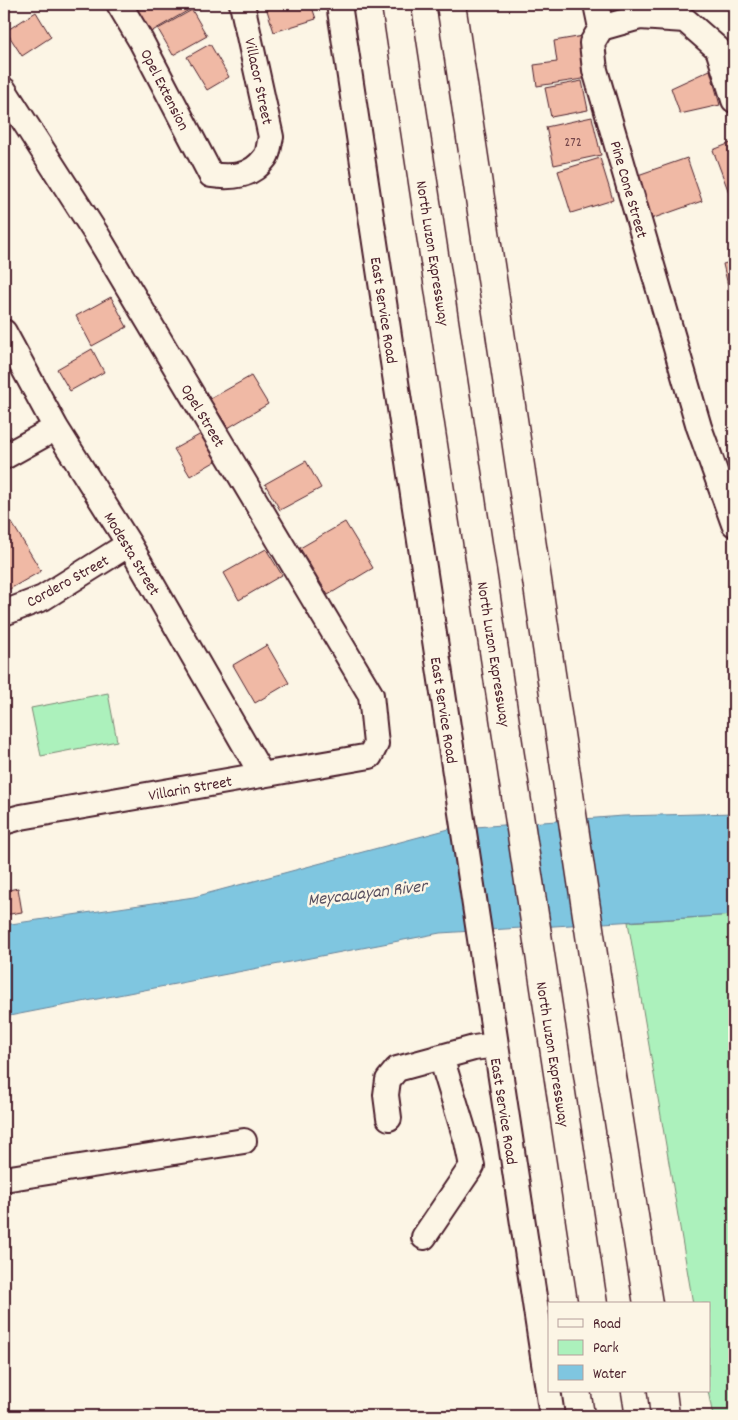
<svg xmlns="http://www.w3.org/2000/svg" width="738" height="1420" font-family="Dekko,sans-serif">
<rect width="100%" height="100%" fill="#fcf5e5"/>
<filter id="ink" filterUnits="userSpaceOnUse"><feTurbulence type="fractalNoise" baseFrequency=".02" numOctaves="2"/><feDisplacementMap in="SourceGraphic" scale="10" xChannelSelector="R" yChannelSelector="G"/><feConvolveMatrix kernelMatrix="1 2 1 2 8 2 1 2 1" color-interpolation-filters="sRGB"/></filter>
<g filter="url(#ink)">
<path fill="#acf1bc" stroke="#7b8874" d="M108,693l9,48 -76,15 -10,-48z
M734,915v501h-21l-5,-25 1,-87h-16l-65,-382z"/>
<path fill="#7fc6e0" stroke="#6a8398" d="M734,813v102l-294,18 -436,84v-92l190,-28 255,-68 174,-13z"/>
<path fill="#f0b9a5" stroke="#4a1f2b" d="M131,4h61l2,3 -45,26z
M265,4h46l5,15 -42,13z
M192,10l15,26 -34,19 -15,-26z
M36,12l15,25 -29,19 -16,-25z
M583,36l6,42 -52,8 -3,-21 23,-3 -3,-21z
M210,44l19,33 -22,13 -20,-33z
M710,70l10,35 -40,9 -9,-26z
M582,81l6,29 -37,7 -6,-29z
M592,117l9,38 -47,10 -8,-38z
M733,142l1,3v61l-21,-56z
M600,158l13,42 -42,13 -13,-42z
M687,158l15,43 -51,18 -16,-43z
M734,261v28l-5,1 -6,-26z
M111,297l16,30 -35,19 -16,-30z
M92,349l12,23 -34,19 -13,-22z
M251,376l17,28 -40,24 -18,-29z
M201,434l15,27 -26,15 -16,-27z
M306,461l15,27 -41,22 -15,-26z
M345,522l28,46 -45,27 -28,-47z
M12,523l29,48 -33,19 -4,-7v-55z
M266,549l16,26 -43,25 -15,-27z
M267,645l22,38 -34,20 -22,-38z
M18,888l4,24 -18,3v-24z"/>
<g fill="none" stroke-linecap="round" stroke-linejoin="round">
<g stroke="#4a1f2b" stroke-width="28">
<path id="minor" d="M119,4l22,37 70,134c20,3 40,2 53,-16 5,-5 5,-16 7,-22l-29,-133
M339,4l213,1412
M596,4l5,24
M4,90l93,145 274,460 5,49 -6,12 -349,61 -17,5
M734,100l-16,-51 -33,-29 -45,-3 -39,11 -9,15 3,27 104,357 35,97
M4,332l52,96 73,116 133,231
M4,457l52,-29
M4,613l39,-15 86,-54
M389,1118l-3,-23 2,-15 9,-11 77,-21 21,-3
M4,1179l240,-38
M424,1237l48,-71 -5,-24 -26,-85"/>
</g>
<g stroke="#4a1f2b" stroke-width="31">
<path id="highway" d="M396,4l197,1300
M451,4l145,971 52,329
M606,1391l4,25
M662,1391l3,25"/>
</g>
<use href="#minor" stroke="#fcf5e5" stroke-width="24"/>
<use href="#highway" stroke="#fcf5e5" stroke-width="28"/>
</g>
</g>
<g text-anchor="middle" stroke-width="5" stroke-linejoin="round" paint-order="stroke">
<g font-size="14" fill="#74464a">
<text x="573" y="146">272</text>
</g>
<g font-size="16" fill="#4a1f2b" stroke="#fcf5e5">
<text transform="translate(260 81) rotate(78)" y="6">Villacor Street</text>
<text transform="translate(166 89) rotate(63)" y="6">Opel Extension</text>
<text transform="translate(630 189) rotate(74)" y="6">Pine Cone Street</text>
<text transform="translate(434 253) rotate(81)" y="6">North Luzon Expressway</text>
<text transform="translate(385 310) rotate(81)" y="6">East Service Road</text>
<text transform="translate(204 415) rotate(59)" y="6">Opel Street</text>
<text transform="translate(133 553) rotate(59)" y="6">Modesta Street</text>
<text transform="translate(67 580) rotate(-29)" y="6">Cordero Street</text>
<text transform="translate(495 654) rotate(81)" y="6">North Luzon Expressway</text>
<text transform="translate(445 710) rotate(81)" y="6">East Service Road</text>
<text transform="translate(190 787) rotate(-10)" y="6">Villarin Street</text>
<text transform="translate(554 1054) rotate(81)" y="6">North Luzon Expressway</text>
<text transform="translate(505 1111) rotate(81)" y="6">East Service Road</text>
</g>
<g font-size="18" font-style="italic" fill="#5a5161" stroke="#fcf5e5">
<text transform="translate(367 892) rotate(-7)" y="6">Meycauayan River</text>
</g>
</g>
<rect width="738" height="1420" fill="none" stroke="#fcf5e5" stroke-width="20"/>
<rect x="10" y="10" width="718" height="1400" fill="none" stroke="#4a1f2b" stroke-width="2" filter="url(#ink)"/>
<rect x="548" y="1302" width="162" height="90" fill="#fcf5e5" stroke="#b59f9b"/>
<rect x="558" y="1319" width="25" height="8" fill="#fcf5e5" stroke="#b59f9b"/>
<text x="593" y="1328" font-size="15" fill="#4a1f2b">Road</text>
<rect x="558" y="1340" width="25" height="15" fill="#acf1bc" stroke="#b59f9b"/>
<text x="593" y="1352" font-size="15" fill="#4a1f2b">Park</text>
<rect x="558" y="1365" width="25" height="15" fill="#7fc6e0" stroke="#b59f9b"/>
<text x="593" y="1378" font-size="15" fill="#4a1f2b">Water</text>
</svg>
